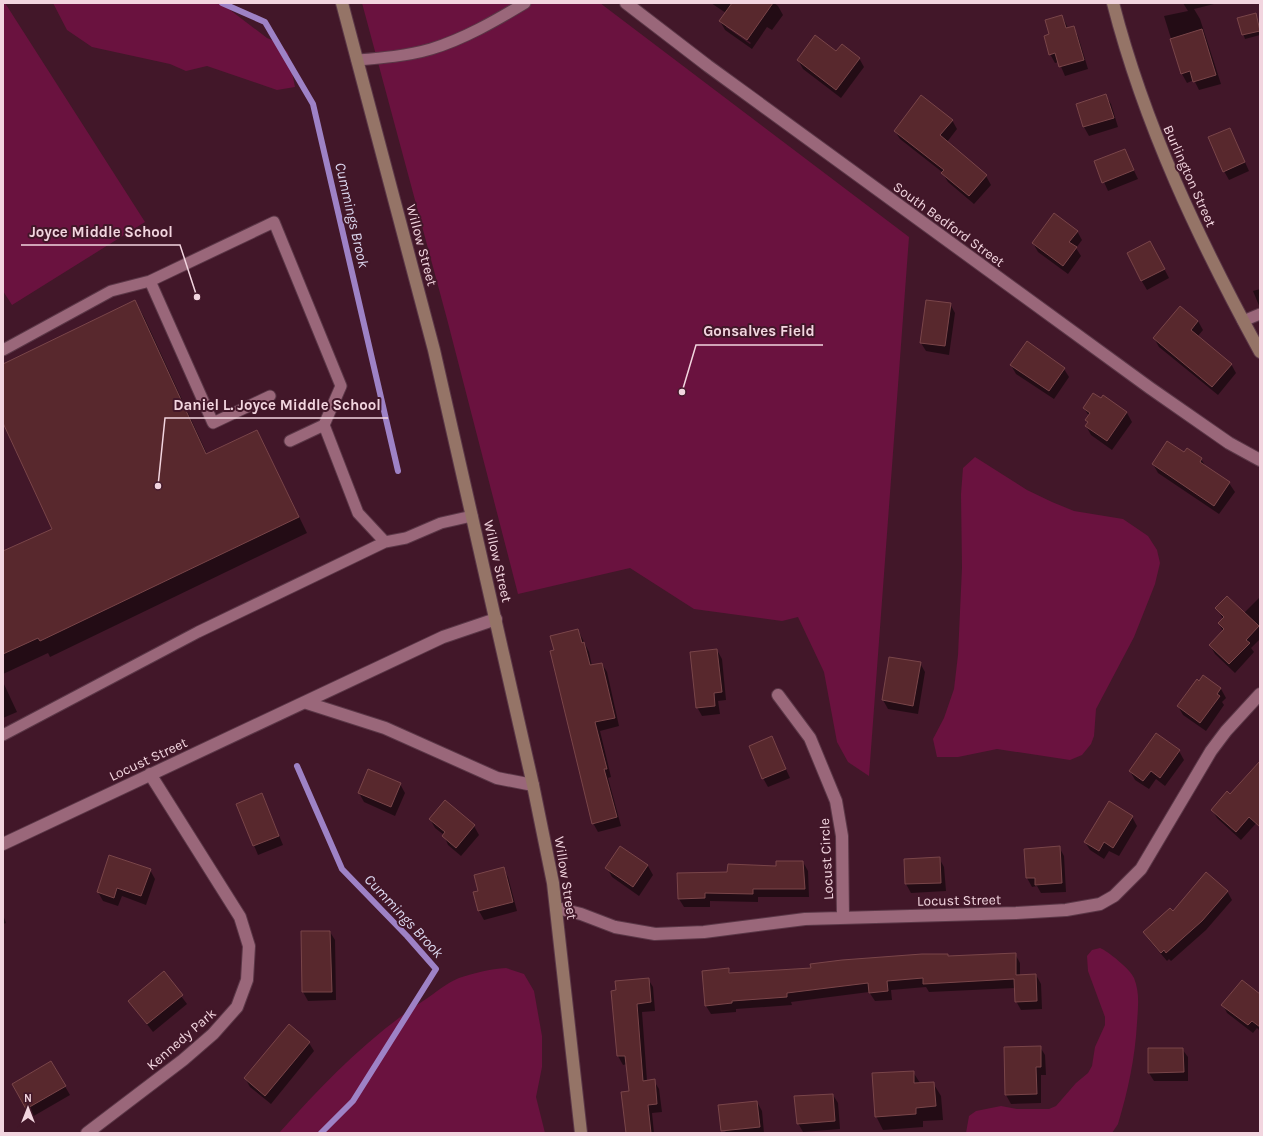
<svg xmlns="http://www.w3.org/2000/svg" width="1263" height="1136" font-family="Karla,sans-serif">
<rect width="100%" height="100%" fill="#421729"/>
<path fill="#6a123f" d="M3,3h2l140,219 -133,83 -9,-14z
M53,3h168l46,35 12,5 9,10 7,34 -18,3 -70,-24 -21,5 -16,-7 -78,-17 -25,-17z
M362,3h238l309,234 -40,539 -21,-14 -11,-20 -13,-70 -26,-55 -16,4 -88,-12 -64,-41 -112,26 -71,-275z
M975,457l52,33 25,12 22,9 49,8 25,17 9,14 3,13 -5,21 -21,53 -38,72 -2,27 -3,8 -9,11 -12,5 -73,-11 -39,8h-21l-4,-18 11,-21 10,-29 4,-34 4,-87 -1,-74 2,-26z
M1100,948c8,3 31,22 34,30 6,15 4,29 3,45 -2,35 -9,68 -19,101l-6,9h-146l3,-17 7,-5 25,-5 16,3h32l7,-3 20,-23 12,-10 4,-7 3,-19 10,-22v-8l-17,-46 -1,-15 5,-6z
M506,968l18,6 10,17 8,45v31l-6,30 9,36h-266c44,-49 88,-95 144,-132 11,-7 23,-18 36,-23 15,-5 31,-9 47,-10z"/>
<path fill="#0007" fill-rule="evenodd" d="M711,3h63l4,3 5,9 -11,15 -5,-3 -15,22 -27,-19 -5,-9 6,-8zM726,25l25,18 -1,1 -24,-17z
M1183,3h35l-24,6 6,10 21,65 -22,6 -5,-10 -7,3 -5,-9 -18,-58 24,-5z
M1256,14l4,12v9l-15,4 -7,-20z
M1062,16l6,12 5,-1 5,9 10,33 -23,7 -6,-14 -4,1 -5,-9v-19z
M837,53l22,5 5,9 -23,31 -38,-29 -5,-9z
M1106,96l5,8 7,23 -29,9 -5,-9 -7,-22z
M952,120l5,9 -10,13 39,34 5,9 -17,19 -26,-22 -6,-10 -42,-33 -5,-8z
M1230,129l19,42 -20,9 -5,-9z
M1124,150l14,29 -30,12 -13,-29z
M1077,231l5,9 -6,8 5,8 -13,18 -30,-22 -5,-9z
M1155,251l14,27 -22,12 -14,-24z
M1260,289v19l-7,-17z
M135,301l9,16 63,137 50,-23 50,102 -257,124 -2,-4 -45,21v-122l51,-23 -51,-109v-55z
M950,304l5,9 -6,42 -23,-4 -5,-8z
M1180,307l18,14 5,9 -5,6 33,28 5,9 -18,22 -59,-48 -5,-9z
M1011,365l53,4 5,8 -15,22 -38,-25z
M1103,397l24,16 5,9 -20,28 -21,-15 -5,-9 2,-2 -2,-4 3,-4 -5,-8 17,-8z
M1184,453l17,6 5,8 23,16 6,9 -16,22 -61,-41 -5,-9z
M1260,597v42l-9,9 3,4 -19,21 -20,-19 -5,-9 13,-14 -4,-7 4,-5 -6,-11 27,5z
M578,630l11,22 3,14 10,-2 5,8 12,54 -19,5 11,46 -3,1 13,48 -23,6 -5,-9 -38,-172z
M717,650l5,9 4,41 -8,1 2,13 -18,2 -5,-9z
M920,663l5,9 -7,42 -30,-5 -5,-9z
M1204,677l17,12 5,9 -4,4 2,3 -18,26 -23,-16 -5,-9z
M3,682l14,30 -14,6z
M772,738l18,40 -22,9 -5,-9z
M1179,751l5,9 -19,26 -9,-7 -7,10 -14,-9 -5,-9z
M1260,771v48l-19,21 -24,-22 -5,-8z
M400,784l5,9 -10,23 -31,-14 -5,-9z
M262,795l21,50 -25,10 -21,-51z
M1132,817l5,9 -18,30 -10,-5 -5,8 -14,-9 -5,-8z
M430,819l44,7 5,9 -18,21 -13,-11 -4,-10 -9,-7z
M1059,847l5,9 2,36 -25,1 -4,-7 -5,1 -5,-9z
M620,848l28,18 5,9 -14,21 -27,-19 -5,-9z
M939,858l5,9 2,24 -35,2 -5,-9z
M803,862l5,9 1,26h-51v5l-48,-1v6h-26l-5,-8 49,-26z
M503,868l5,9 9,34 -33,9 -5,-9 -5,-18 5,-2z
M150,870l5,9 -9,26 -24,-9 -4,10 -15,-5 -5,-9z
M1227,891l5,9 -26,30 -35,31 -2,-2 -2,2 -17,-20 -5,-9 28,-20z
M3,915l3,8 -3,1z
M330,932l5,8 1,60 -28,1 -5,-9z
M1015,954l5,9v13l16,-1 5,9 1,25 -21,1 -5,-9 -1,-13 -86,4 -3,-5 -35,3 1,10 -17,1 -6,-9 -78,10 1,3 -56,4v3l-25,2 -5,-8 22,-37 3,5 217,-17z
M164,973l23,31 -34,28 -24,-31z
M648,979l5,8 2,24 -13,1 5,69h7l5,8 3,23 -10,1 2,20h-27l3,-41 -3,-28 -4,1 -5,-9 -6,-64z
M1260,995v36l-3,-3 -4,5 -26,-20 -4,-8z
M309,1043l5,8 -43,53 -21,-17 -5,-9z
M1040,1047l5,8 1,20h-5v28l-30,1 -5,-9 -1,-47z
M1182,1049l6,8v24h-34l-5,-8z
M51,1062l19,33 -38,22 -19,-32z
M913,1072l7,11h13l8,13 2,24 -20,1v6l-40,3 -7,-14z
M833,1095l5,8 2,26 -37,3 -5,-9z
M757,1102l5,9 2,22h-38l-1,-3z"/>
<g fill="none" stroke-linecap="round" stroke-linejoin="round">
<path stroke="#9e82c6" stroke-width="6" d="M222,3l43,19 48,82 85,367
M297,766l45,103 65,67 29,33 -83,132 -32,32"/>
</g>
<path fill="#58282d" stroke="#794549" d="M732,3h41l-26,37 -28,-19z
M1256,13l4,18 -18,4 -5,-17z
M1062,15l4,13 8,-2 10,34 -25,7 -4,-14 -6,2 -5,-19 5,-2 -4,-14z
M1202,29l14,46 -23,7 -3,-11 -9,3 -11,-35z
M815,35l21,16 6,-7 18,14 -24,32 -39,-30z
M1106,94l8,24 -31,9 -7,-23z
M921,95l32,25 -13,15 47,40 -18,21 -28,-23 3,-3 -50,-39z
M1230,128l15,34 -22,10 -15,-35z
M1125,149l9,21 -32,13 -8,-22z
M1054,213l24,18 -9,11 8,5 -14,19 -31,-23z
M1150,241l15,28 -24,12 -14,-28z
M135,300l71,154 51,-24 42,87 -259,124 -2,-3 -35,16v-103l49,-22 -49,-106v-59z
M926,300l25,3 -6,43 -25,-3z
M1180,306l18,15 -7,9 41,34 -20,23 -59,-49z
M1027,341l38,27 -16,23 -39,-26z
M1093,393l8,5 2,-3 24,17 -20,29 -22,-15 3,-4 -3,-2 5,-7 -7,-5z
M1167,441l17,11 3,-4 15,10 -2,4 30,20 -16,24 -62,-42z
M1227,596l32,30 -13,14 4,3 -21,21 -20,-19 15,-16 -6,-6 6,-6 -9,-9z
M578,629l4,14 2,-1 6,23 12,-2 13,55 -20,4 12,47h-3l13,48 -25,7 -42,-173 4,-1 -4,-14z
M717,649l5,43 -8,1 1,13 -19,2 -6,-56z
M889,657l32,5 -8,44 -31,-6z
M1203,675l18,13 -4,6 3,2 -20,27 -23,-17 20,-27 2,2z
M1156,733l24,17 -20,28 -9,-7 -8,10 -14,-10z
M772,736l14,33 -24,10 -13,-33z
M1260,761v66l-11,-10 -13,15 -25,-22 16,-19 3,3z
M368,769l33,14 -10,24 -33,-14z
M262,793l17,43 -26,10 -17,-42z
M445,800l30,25 -19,23 -14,-12 3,-4 -16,-13z
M1109,801l24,15 -20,32 -9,-6 -5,9 -15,-9z
M620,846l28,19 -15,22 -28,-19z
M1060,846l2,37 -27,2v-7h-9l-2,-29z
M109,855l42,14 -10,27 -24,-8 -3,10 -17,-6z
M940,857l1,26 -36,1 -1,-25z
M776,861h27l2,28h-52v5l-48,-1v5l-27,1 -1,-26 50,-1 1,-8 48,2z
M504,867l9,35 -35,9 -5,-19 5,-1 -4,-16z
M1206,872l22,19 -26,30 -36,32 -2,-3 -3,3 -18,-21 27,-24 3,3z
M301,931h29l2,61h-30z
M1016,953v22l20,-1 1,27 -22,1 -1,-23 -91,5v-6l-36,3 1,10 -19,2 -1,-10 -81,10v4l-55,4v2l-27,3 -3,-35 27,-3v5l82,-5 -1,-4 32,-4 80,-6h26v2z
M164,971l19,24 -36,29 -19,-23z
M649,978l2,24 -14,2 6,77 12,-2 2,25 -9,1 3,28h-25l-5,-41 8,-1 -4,-35h-8l-6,-65 5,-1 -1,-9z
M1242,980l18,14v33l-8,-6 -4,4 -27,-20z
M289,1024l21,18 -45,54 -21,-18z
M1041,1046v21h-5l1,27 -32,1 -1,-48z
M1148,1048h35l1,24 -36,1z
M51,1061l15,25 -40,23 -14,-25z
M914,1071v12l20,-1 2,24 -20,2v6l-41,3 -3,-44z
M833,1094l2,27 -38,3 -3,-28z
M757,1101l3,26 -39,4 -3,-26z"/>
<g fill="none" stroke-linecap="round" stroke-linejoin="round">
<g stroke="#5b3747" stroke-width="13">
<path id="lane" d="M357,60c25,-2 50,-4 74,-11 33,-10 64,-28 94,-46
M1243,321l17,-7
M3,350l108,-59 39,-10
M270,396l-57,27 -63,-142 124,-59 67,164 -17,39 34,88 27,29
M290,441l34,-16
M3,735l195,-103 187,-90 21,-4 35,-15 31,-7"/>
</g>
<g stroke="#5b3747" stroke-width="14">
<path id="street" d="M626,3l82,63 442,322 79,55 31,17
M778,695l32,43 26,63 6,35 1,81
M307,703l78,25 112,50 36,7
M3,844l440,-207 53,-18
M557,908l24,6 34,13 40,7 49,-2 101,-13 211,-6 50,-3 34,-6 14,-8 27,-27 70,-118 15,-20 34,-37
M87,1133l96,-73 30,-26 24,-27 10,-27 2,-34 -9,-29 -90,-143"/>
</g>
<g stroke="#5b3747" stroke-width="14">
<path id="secondary" d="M342,3l92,347 99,435 20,98 28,250
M1113,3c32,124 86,237 147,349"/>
</g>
<use href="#lane" stroke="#9a677a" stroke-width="11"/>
<use href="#street" stroke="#9a677a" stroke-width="12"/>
<use href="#secondary" stroke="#957467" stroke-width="12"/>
</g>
<g text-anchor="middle" stroke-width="4" stroke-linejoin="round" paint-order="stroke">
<g font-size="14" fill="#f2d5df" stroke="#421729">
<text transform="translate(1190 176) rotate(66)" y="5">Burlington Street</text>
<text transform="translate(949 224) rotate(36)" y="5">South Bedford Street</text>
<text transform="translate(422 245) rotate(75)" y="5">Willow Street</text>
<text transform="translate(498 561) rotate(77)" y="5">Willow Street</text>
<text transform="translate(148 759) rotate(-25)" y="5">Locust Street</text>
<text transform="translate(826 859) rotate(-93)" y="5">Locust Circle</text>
<text transform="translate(566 878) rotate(81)" y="5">Willow Street</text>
<text transform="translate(959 900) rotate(-1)" y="5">Locust Street</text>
<text transform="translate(181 1039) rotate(-41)" y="5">Kennedy Park</text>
</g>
<g font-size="15" font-style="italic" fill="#dbd6ee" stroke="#421729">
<text transform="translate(352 215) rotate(77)" y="5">Cummings Brook</text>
<text transform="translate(404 916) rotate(47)" y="5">Cummings Brook</text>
</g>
</g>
<path fill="none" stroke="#f2d5df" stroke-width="1.5" d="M197 297L180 245H21M682 392L696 345H823M158 486L165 418H388"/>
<g fill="#f2d5df" stroke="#421729" stroke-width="1.5">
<circle cx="197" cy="297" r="4"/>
<circle cx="682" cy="392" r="4"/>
<circle cx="158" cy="486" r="4"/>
</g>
<g font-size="15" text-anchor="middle" font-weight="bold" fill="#f2d5df" stroke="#421729" stroke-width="4" stroke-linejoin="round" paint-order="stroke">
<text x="101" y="237">Joyce Middle School</text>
<text x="759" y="336">Gonsalves Field</text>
<text x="277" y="410">Daniel L. Joyce Middle School</text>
</g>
<rect width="1263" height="1136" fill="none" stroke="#f2d5df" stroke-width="8"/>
<g transform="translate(28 1108)" stroke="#421729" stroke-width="3" paint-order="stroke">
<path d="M0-3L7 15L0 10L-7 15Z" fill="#f2d5df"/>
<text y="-6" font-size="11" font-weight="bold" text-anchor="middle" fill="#f2d5df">N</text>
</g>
</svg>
